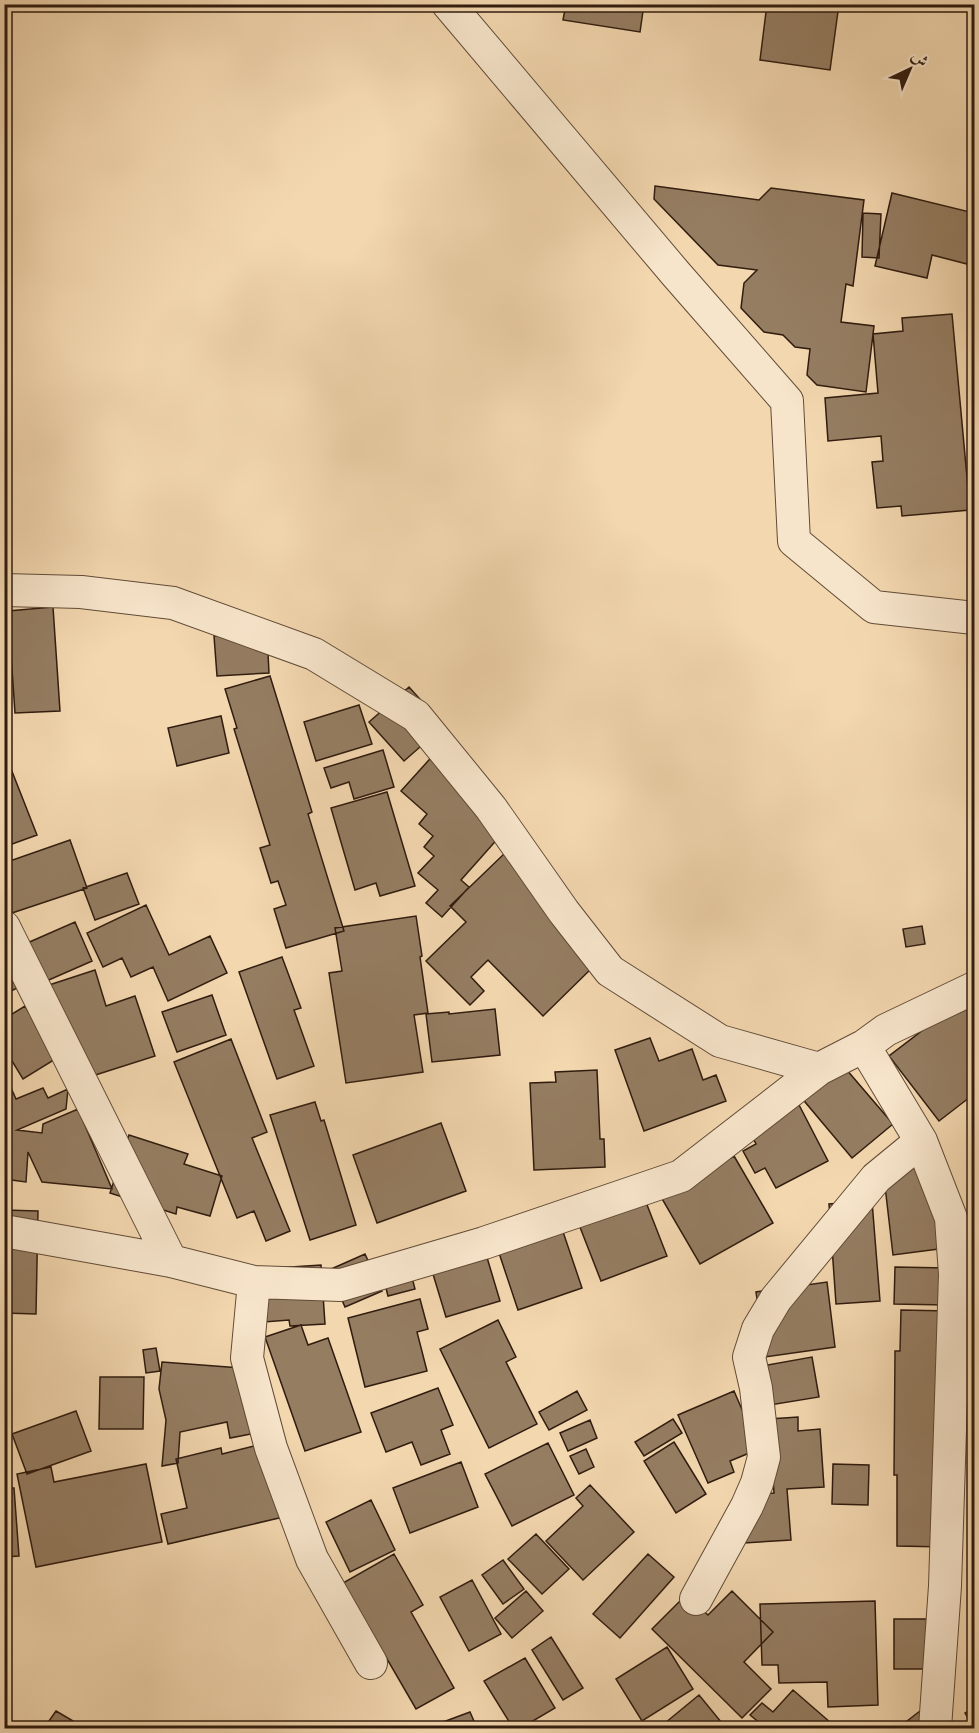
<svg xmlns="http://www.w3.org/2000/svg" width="979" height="1733" font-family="'IM FELL Double Pica',Amiri,serif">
<rect width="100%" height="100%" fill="#f3d7af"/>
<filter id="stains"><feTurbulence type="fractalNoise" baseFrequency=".00333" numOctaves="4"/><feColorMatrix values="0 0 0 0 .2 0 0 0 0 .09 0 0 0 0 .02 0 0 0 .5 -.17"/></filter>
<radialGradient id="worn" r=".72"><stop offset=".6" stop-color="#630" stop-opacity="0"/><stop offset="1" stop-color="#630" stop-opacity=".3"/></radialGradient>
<path fill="#957d62" stroke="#301c0f" stroke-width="1.5" d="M566,4h78l-4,28 -77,-12z
M767,4h72l-9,66 -70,-10z
M655,186l104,14 12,-12 93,12 -11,86 -7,-2 -5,38 33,4 -8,66 -49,-7 -10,-10 3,-26 -15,-2 -12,-12 -19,-3 -23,-24 3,-25 13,-13 -39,-5 -64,-66z
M892,193l82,20v17l-7,34 -35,-9 -5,23 -52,-12z
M863,213l18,1 -2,44 -17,-1z
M952,314l18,196 -68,6 -1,-10 -24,2 -5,-46 11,-1 -2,-25 -53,5 -3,-43 53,-5 -5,-59 30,-3 -1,-13z
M53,607l7,104 -45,2 -7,-102z
M267,633l2,40 -52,3 -3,-40z
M270,676l42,136 -4,2 36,117 -58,17 -12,-39 12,-4 -8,-24 -7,2 -11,-35 10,-3 -36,-116 3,-1 -12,-39z
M409,687l35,39 -40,35 -35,-39z
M359,705l13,39 -56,17 -12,-39z
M221,716l8,37 -52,13 -9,-38z
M383,750l11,37 -40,12 -5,-17 -18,6 -7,-20z
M4,751l33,84 -33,12z
M437,751l64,84 -40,45 8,7 -27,30 -16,-14 12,-13 -20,-17 16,-17 -10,-9 9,-11 -14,-12 8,-10 -26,-23z
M387,792l28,94 -35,10 -4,-13 -21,7 -24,-82z
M70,840l17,48 -78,26 -5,-14v-37z
M506,852l89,113 -52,51 -55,-56 -17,17 13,14 -14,14 -44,-44 40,-39 -16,-16z
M127,873l12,31 -44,16 -12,-32z
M146,905l23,50 41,-19 17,37 -59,28 -15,-34 -22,10 -9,-19 -19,9 -16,-34z
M416,916l6,40 -2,1 8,56 -14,2 9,57 -77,11 -17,-110 13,-2 -7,-43z
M75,922l17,39 -50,22 -17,-39z
M922,926l3,18 -19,3 -3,-18z
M4,951l18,35 -18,8z
M282,957l19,51 -7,2 20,56 -37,13 -38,-107z
M95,970l11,36 29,-10 20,60 -66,21 -43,-91z
M974,991v103l-35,27 -50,-65z
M212,995l14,40 -49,17 -15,-40z
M25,1006l32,52 -34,21 -19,-31v-29z
M495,1009l5,46 -68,7 -6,-48 23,-2v2z
M650,1038l9,23 33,-12 11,31 13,-5 10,26 -82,30 -29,-81z
M231,1039l36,93 -15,6 38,93 -24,10 -12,-30 -17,7 -63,-156z
M840,1062l53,62 -41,34 -52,-62z
M597,1070l3,69h4l1,28 -71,3 -4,-87 26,-1 -1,-10z
M4,1072l12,27 27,-11 5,10 20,-9 -2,20 -49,21 25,3 1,-9 35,-15 34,80 -70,-7 -14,-30 -2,30 -22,-3z
M797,1101l31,60 -52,27 -11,-20 -10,5 -12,-22 13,-7 -9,-17z
M315,1102l6,19 3,-1 32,105 -46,15 -40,-125z
M441,1123l25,68 -89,32 -24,-68z
M129,1135l59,19 -4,10 38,12 -12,40 -33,-9 -1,7 -66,-21z
M734,1156l39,67 -73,41 -39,-67z
M930,1163l16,85 -53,7 -10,-86z
M642,1192l25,64 -66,25 -25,-64z
M872,1201l8,100 -44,3 -7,-100z
M4,1210l34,1 -2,103 -32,-1z
M556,1211l26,77 -64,22 -26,-78z
M480,1234l20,67 -54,16 -20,-66z
M405,1251l10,38 -27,7 -10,-38z
M365,1254l17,37 -37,16 -16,-37z
M321,1265l4,59 -35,2 -1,-6 -25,2 -4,-53z
M895,1267l52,1 -1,37 -52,-1z
M827,1282l8,65 -70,10 -9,-65z
M420,1299l8,30 -11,3 10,39 -62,16 -17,-69z
M901,1310l48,1 -3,236 -49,-1v-71h-3l1,-124h5z
M498,1320l18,37 -10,5 31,62 -48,24 -49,-99z
M301,1325l7,20 20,-7 33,94 -56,19 -40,-114z
M156,1348l4,23 -14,2 -3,-23z
M812,1357l7,40 -55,9 -7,-39z
M162,1362l92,7 12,62 -36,7 -3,-16 -47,10 -2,31 -16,3 4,-46 -7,-31z
M100,1377h44l-1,52h-44z
M438,1388l15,37 -12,5 9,24 -29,11 -9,-23 -26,10 -15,-39z
M577,1391l10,19 -38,20 -10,-18z
M734,1391l25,58 -29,12 4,11 -26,11 -30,-68z
M76,1411l15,40 -64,23 -15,-40z
M798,1417v14l22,-2 4,58 -37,2 4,51 -47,3 -4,-48 34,-2 -5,-74z
M673,1419l9,14 -38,23 -9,-14z
M590,1420l7,18 -29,13 -8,-18z
M274,1441l18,74 -124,29 -7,-30 26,-6 -11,-49 45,-11 1,6z
M674,1442l32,52 -30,19 -32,-52z
M548,1443l26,52 -62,31 -27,-52z
M586,1449l8,18 -15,7 -9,-18z
M461,1462l17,45 -68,26 -17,-45z
M146,1464l16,78 -126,25 -19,-93 34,-7 3,15z
M833,1464l36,1 -1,40 -36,-1z
M590,1485l44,47 -51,48 -37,-39 37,-35 -7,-8z
M4,1488h10l5,68 -15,1z
M371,1500l24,50 -45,22 -24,-50z
M536,1534l33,35 -27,25 -34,-35z
M394,1554l29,51 -12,7 43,76 -38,21 -73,-126z
M648,1554l26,23 -54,61 -27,-24z
M503,1560l21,29 -21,15 -21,-29z
M472,1580l29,54 -32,17 -29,-54z
M526,1591l17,20 -31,27 -17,-20z
M732,1591l41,41 -29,30 27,27 -29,29 -90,-89 34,-34 22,20z
M875,1601l3,104 -50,2 -1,-25 -48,1 -1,-18h-16l-2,-61z
M894,1619h47l-1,50h-46z
M551,1637l32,51 -20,12 -31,-50z
M667,1647l26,42 -51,32 -26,-42z
M525,1658l30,50 -34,20h-8l-29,-47z
M793,1690l38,33 -5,5h-60l-16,-13 12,-12 11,9z
M699,1695l27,33h-67z
M933,1701l21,27h-56z
M974,1708v20l-9,-15z
M56,1711l29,17h-41z
M470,1712l7,16h-50z"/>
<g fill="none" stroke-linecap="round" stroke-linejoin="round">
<g stroke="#614b37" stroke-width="34">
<path id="minor" d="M448,4l228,270 111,127 7,140 80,66 100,11
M4,590l77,2 92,11 141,51 102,62 75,92 73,104 46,59 110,70 99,28
M4,927l167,334
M864,1046l57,95 30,77 4,56 -10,312 -10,142
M4,1231l167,30 83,21 87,3 143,-42 197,-67 138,-107 45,-23 22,-16 88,-42
M254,1282l-7,76 24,90 41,111 59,104
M696,1599l51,-93 10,-23 7,-26 -8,-69 -7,-31 9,-28 18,-30 100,-121 45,-37"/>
</g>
<use href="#minor" stroke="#f7e5cb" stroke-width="32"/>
</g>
<rect width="979" height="1733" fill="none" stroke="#f3d7af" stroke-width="24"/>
<rect x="6" y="6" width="967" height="1721" fill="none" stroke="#301c0f" stroke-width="3"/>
<rect x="12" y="12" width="955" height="1709" fill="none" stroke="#301c0f" stroke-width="1.5"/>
<g transform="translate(910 69) rotate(44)" stroke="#f7e5cb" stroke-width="4.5" paint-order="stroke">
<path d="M0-4.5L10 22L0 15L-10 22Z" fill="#301c0f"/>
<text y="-9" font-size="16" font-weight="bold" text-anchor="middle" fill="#301c0f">ش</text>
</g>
<rect width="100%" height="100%" filter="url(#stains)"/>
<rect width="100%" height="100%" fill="url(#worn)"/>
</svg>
